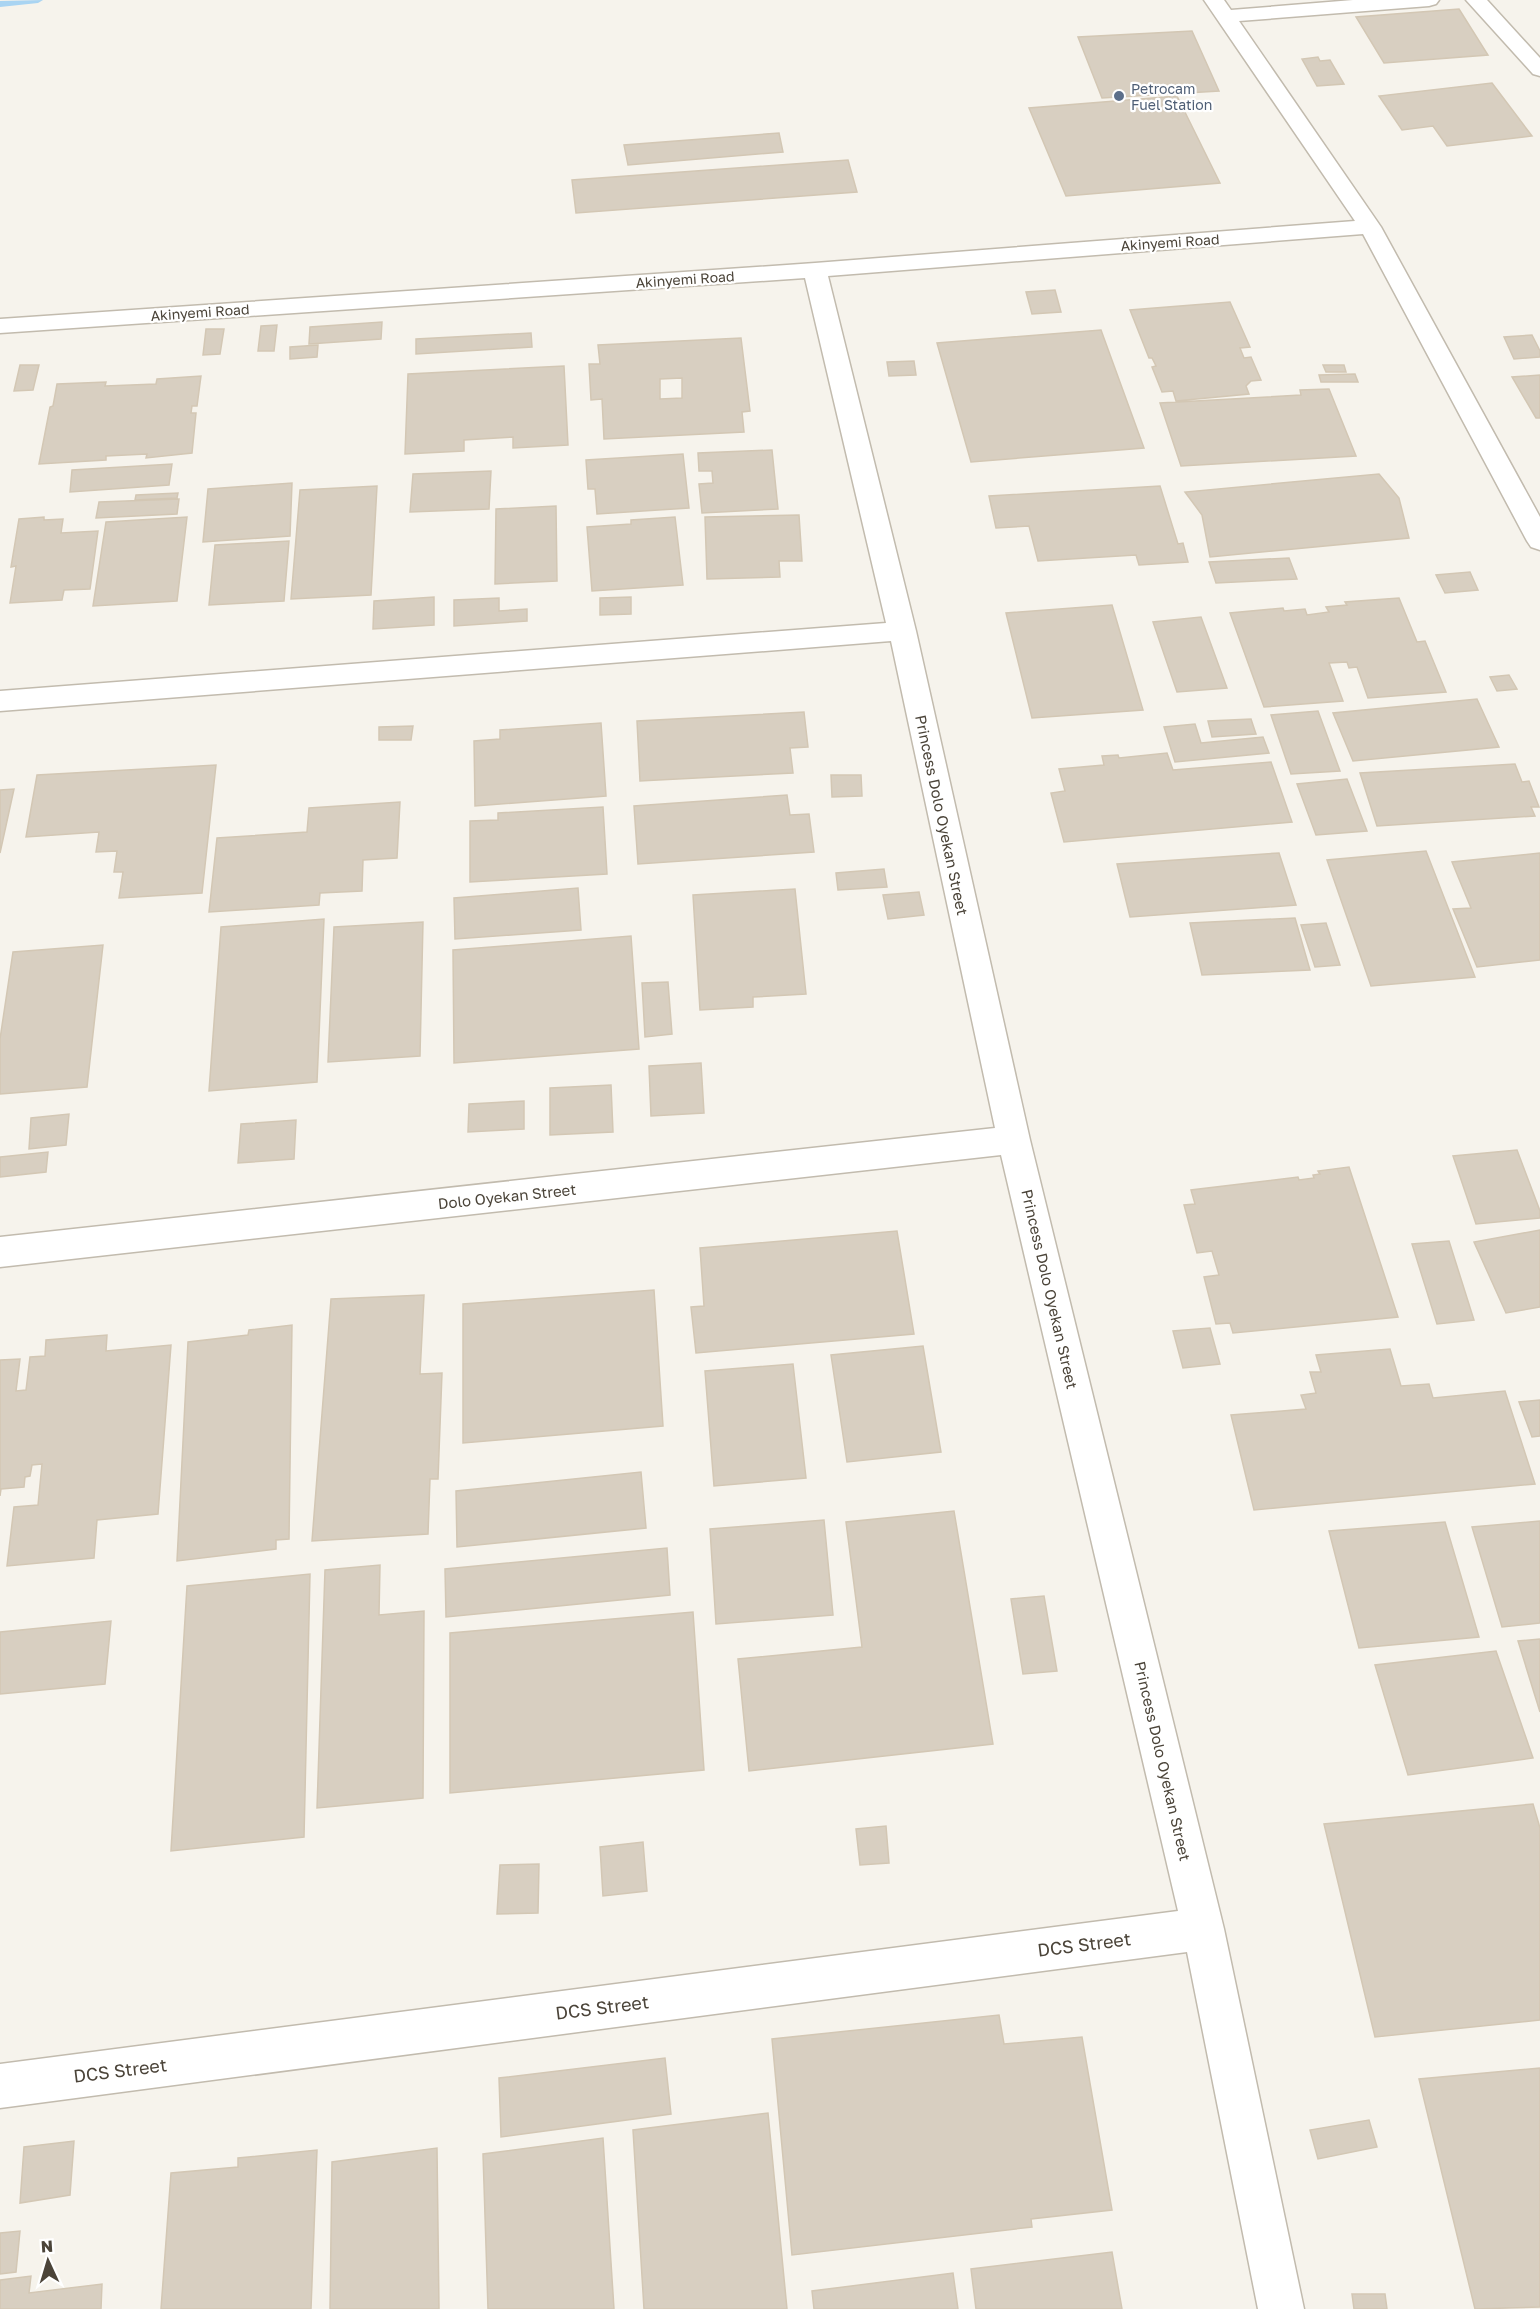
<svg xmlns="http://www.w3.org/2000/svg" width="1540" height="2309" viewBox="0 0 1540 2309" font-family="'Golos Text',sans-serif">
	<rect width="100%" height="100%" fill="#f6f3ec"/>
	<g fill="none" stroke-linecap="round" stroke-linejoin="round">
		<!-- stream -->
		<path fill="#a9d4f2" fill-rule="evenodd" d="M 43,0 L 38,3 L 0,7 L 0,1 Z"/>
	</g>
	<!-- building -->
	<path fill="#d8cfc1" stroke="#d3c7b4" stroke-width="1.5" fill-rule="evenodd" d="M 1459,9 L 1488,55 L 1384,63 L 1356,17 Z
		M 1192,31 L 1219,91 L 1102,98 L 1078,37 Z
		M 1318,57 L 1320,61 L 1330,60 L 1344,84 L 1317,86 L 1302,59 Z
		M 1492,83 L 1532,136 L 1447,146 L 1433,126 L 1402,130 L 1379,96 Z
		M 1177,96 L 1220,183 L 1066,196 L 1029,108 Z
		M 779,133 L 783,152 L 628,165 L 624,145 Z
		M 848,160 L 857,192 L 576,213 L 572,180 Z
		M 1055,290 L 1061,312 L 1032,314 L 1026,292 Z
		M 1230,302 L 1250,347 L 1240,348 L 1244,358 L 1251,357 L 1261,380 L 1251,381 L 1246,386 L 1249,394 L 1176,401 L 1173,391 L 1162,392 L 1152,367 L 1156,366 L 1152,358 L 1149,358 L 1130,310 Z
		M 382,322 L 381,339 L 309,344 L 310,327 Z
		M 277,325 L 274,351 L 258,351 L 261,326 Z
		M 206,329 L 224,329 L 220,354 L 203,355 Z
		M 1101,330 L 1144,448 L 971,462 L 937,343 Z
		M 531,333 L 532,347 L 416,354 L 416,339 Z
		M 1532,335 L 1540,351 L 1540,357 L 1514,359 L 1504,337 Z
		M 741,338 L 750,411 L 742,412 L 744,432 L 604,439 L 602,399 L 591,400 L 589,364 L 600,364 L 598,345 ZM 682,378 L 682,398 L 660,399 L 660,379 Z
		M 318,345 L 317,357 L 290,359 L 290,347 Z
		M 914,361 L 916,375 L 889,376 L 887,362 Z
		M 20,365 L 39,365 L 33,390 L 14,391 Z
		M 1323,365 L 1344,365 L 1346,372 L 1326,372 Z
		M 564,366 L 568,445 L 513,448 L 513,437 L 464,440 L 464,451 L 405,454 L 408,374 Z
		M 1355,374 L 1358,382 L 1321,382 L 1319,375 Z
		M 1540,375 L 1540,418 L 1536,418 L 1512,377 Z
		M 201,376 L 197,406 L 192,406 L 191,413 L 196,413 L 192,453 L 146,458 L 147,454 L 106,456 L 106,460 L 39,464 L 50,407 L 53,406 L 57,384 L 106,382 L 105,386 L 156,384 L 157,379 Z
		M 1329,389 L 1356,456 L 1181,466 L 1160,403 L 1301,395 L 1300,390 Z
		M 772,450 L 778,509 L 702,513 L 699,484 L 713,483 L 712,471 L 699,471 L 698,453 Z
		M 683,454 L 689,508 L 597,514 L 595,489 L 588,489 L 586,460 Z
		M 172,464 L 169,485 L 70,492 L 72,470 Z
		M 491,471 L 489,509 L 410,512 L 413,474 Z
		M 1379,474 L 1399,498 L 1409,538 L 1210,557 L 1202,515 L 1185,492 Z
		M 292,483 L 290,536 L 203,542 L 208,489 Z
		M 377,486 L 371,595 L 291,599 L 300,490 Z
		M 1160,486 L 1178,544 L 1183,543 L 1188,562 L 1139,565 L 1136,555 L 1038,561 L 1029,526 L 996,528 L 989,496 Z
		M 178,493 L 177,498 L 135,500 L 136,495 Z
		M 179,499 L 177,514 L 96,518 L 99,502 Z
		M 556,506 L 557,581 L 495,584 L 496,509 Z
		M 799,515 L 802,561 L 779,561 L 780,577 L 707,579 L 705,517 Z
		M 44,517 L 44,520 L 63,519 L 61,533 L 98,531 L 90,589 L 64,590 L 62,600 L 10,603 L 16,566 L 11,567 L 19,519 Z
		M 187,517 L 177,601 L 93,606 L 106,522 Z
		M 675,517 L 683,585 L 592,591 L 587,527 L 631,524 L 631,520 Z
		M 289,541 L 284,601 L 209,605 L 215,545 Z
		M 1289,558 L 1297,579 L 1216,583 L 1209,562 Z
		M 1470,572 L 1478,590 L 1445,593 L 1436,575 Z
		M 434,597 L 434,625 L 373,629 L 374,601 Z
		M 631,597 L 631,614 L 600,615 L 600,598 Z
		M 499,598 L 499,611 L 527,609 L 527,621 L 454,626 L 454,600 Z
		M 1399,598 L 1417,642 L 1425,641 L 1446,692 L 1368,698 L 1357,667 L 1349,668 L 1347,662 L 1329,663 L 1343,701 L 1264,707 L 1230,613 L 1283,608 L 1284,611 L 1305,609 L 1307,615 L 1329,612 L 1326,607 L 1347,605 L 1345,602 Z
		M 1112,605 L 1143,710 L 1032,718 L 1006,613 Z
		M 1201,617 L 1227,688 L 1177,692 L 1153,622 Z
		M 1509,675 L 1517,689 L 1497,691 L 1490,677 Z
		M 1477,699 L 1499,747 L 1353,761 L 1333,713 Z
		M 1318,711 L 1340,771 L 1291,774 L 1271,715 Z
		M 804,712 L 808,747 L 790,748 L 793,773 L 640,781 L 637,721 Z
		M 1251,719 L 1256,734 L 1212,737 L 1208,721 Z
		M 601,723 L 606,796 L 475,806 L 474,741 L 500,739 L 500,730 Z
		M 1195,724 L 1201,743 L 1263,737 L 1269,753 L 1175,762 L 1164,727 Z
		M 413,726 L 411,740 L 379,740 L 379,727 Z
		M 1167,753 L 1173,770 L 1271,762 L 1292,822 L 1064,842 L 1051,793 L 1065,791 L 1059,769 L 1104,765 L 1102,756 L 1118,755 L 1119,758 Z
		M 1515,764 L 1522,782 L 1529,781 L 1539,807 L 1531,807 L 1535,816 L 1377,826 L 1360,773 Z
		M 216,765 L 202,893 L 119,898 L 123,872 L 114,872 L 117,851 L 96,852 L 99,832 L 26,837 L 37,775 Z
		M 831,775 L 861,775 L 862,796 L 832,797 Z
		M 1347,779 L 1367,831 L 1316,835 L 1297,784 Z
		M 14,789 L 0,853 L 0,790 Z
		M 787,795 L 790,815 L 809,814 L 814,852 L 638,864 L 634,806 Z
		M 400,802 L 397,858 L 363,860 L 362,891 L 320,893 L 319,905 L 209,912 L 217,838 L 307,832 L 309,808 Z
		M 603,807 L 607,874 L 470,882 L 470,821 L 498,820 L 498,813 Z
		M 1426,851 L 1475,977 L 1371,986 L 1327,860 Z
		M 1279,853 L 1296,905 L 1130,917 L 1117,864 Z
		M 1540,853 L 1540,960 L 1477,967 L 1453,909 L 1471,908 L 1452,862 Z
		M 884,869 L 887,887 L 838,890 L 836,873 Z
		M 578,888 L 581,930 L 455,939 L 454,898 Z
		M 795,889 L 806,994 L 753,997 L 753,1007 L 700,1010 L 693,895 Z
		M 919,892 L 924,915 L 888,919 L 883,895 Z
		M 1295,918 L 1310,970 L 1202,975 L 1190,923 Z
		M 324,919 L 317,1082 L 209,1091 L 221,927 Z
		M 423,922 L 420,1056 L 328,1062 L 334,927 Z
		M 1326,923 L 1340,965 L 1315,967 L 1301,925 Z
		M 631,936 L 639,1049 L 454,1063 L 453,950 Z
		M 103,945 L 87,1087 L 0,1094 L 0,1039 L 13,952 Z
		M 668,982 L 672,1034 L 645,1037 L 642,983 Z
		M 701,1063 L 704,1113 L 651,1116 L 649,1066 Z
		M 611,1085 L 613,1132 L 550,1135 L 550,1088 Z
		M 524,1101 L 524,1129 L 468,1132 L 469,1104 Z
		M 69,1114 L 66,1145 L 29,1149 L 31,1118 Z
		M 296,1120 L 294,1159 L 238,1163 L 241,1124 Z
		M 1517,1150 L 1540,1211 L 1540,1218 L 1476,1224 L 1453,1156 Z
		M 48,1152 L 46,1172 L 0,1177 L 0,1157 Z
		M 1349,1167 L 1398,1317 L 1233,1333 L 1230,1323 L 1216,1324 L 1204,1277 L 1219,1275 L 1212,1251 L 1197,1253 L 1184,1205 L 1195,1204 L 1191,1190 L 1298,1177 L 1299,1180 L 1314,1178 L 1313,1175 L 1320,1174 L 1318,1171 Z
		M 1540,1230 L 1540,1307 L 1506,1313 L 1474,1242 Z
		M 897,1231 L 914,1334 L 696,1353 L 691,1307 L 704,1306 L 700,1248 Z
		M 1449,1241 L 1474,1320 L 1437,1324 L 1412,1244 Z
		M 654,1290 L 663,1426 L 463,1443 L 463,1304 Z
		M 424,1295 L 420,1374 L 442,1373 L 438,1479 L 430,1479 L 428,1534 L 312,1541 L 331,1299 Z
		M 292,1325 L 289,1539 L 276,1540 L 276,1549 L 177,1561 L 188,1342 L 248,1335 L 249,1330 Z
		M 1210,1328 L 1220,1364 L 1183,1368 L 1173,1331 Z
		M 107,1335 L 106,1351 L 171,1345 L 158,1514 L 97,1520 L 94,1558 L 7,1566 L 14,1507 L 38,1505 L 42,1464 L 32,1465 L 30,1476 L 25,1477 L 24,1487 L 1,1489 L 0,1496 L 0,1360 L 20,1359 L 16,1391 L 26,1390 L 30,1357 L 45,1356 L 46,1340 Z
		M 923,1346 L 941,1452 L 847,1462 L 831,1355 Z
		M 1390,1349 L 1401,1386 L 1429,1384 L 1433,1398 L 1505,1391 L 1535,1484 L 1254,1510 L 1231,1415 L 1306,1409 L 1301,1395 L 1316,1393 L 1310,1372 L 1321,1372 L 1316,1355 Z
		M 793,1364 L 806,1478 L 714,1486 L 705,1371 Z
		M 1540,1400 L 1540,1436 L 1532,1437 L 1519,1402 Z
		M 641,1472 L 646,1528 L 457,1547 L 456,1491 Z
		M 954,1511 L 993,1744 L 749,1771 L 738,1659 L 862,1647 L 846,1522 Z
		M 824,1520 L 833,1615 L 716,1624 L 710,1529 Z
		M 1540,1521 L 1540,1623 L 1502,1627 L 1472,1527 Z
		M 1445,1522 L 1479,1637 L 1359,1648 L 1329,1531 Z
		M 667,1548 L 670,1595 L 446,1617 L 445,1569 Z
		M 380,1565 L 379,1615 L 424,1611 L 423,1798 L 317,1808 L 325,1570 Z
		M 310,1574 L 304,1837 L 171,1851 L 187,1586 Z
		M 1044,1596 L 1057,1671 L 1023,1674 L 1011,1599 Z
		M 693,1612 L 704,1770 L 450,1793 L 450,1633 Z
		M 111,1621 L 105,1684 L 0,1694 L 0,1632 Z
		M 1540,1639 L 1540,1712 L 1518,1641 Z
		M 1496,1651 L 1533,1758 L 1408,1775 L 1375,1665 Z
		M 1533,1804 L 1540,1828 L 1540,2020 L 1375,2037 L 1324,1824 Z
		M 886,1826 L 889,1863 L 860,1865 L 856,1829 Z
		M 643,1842 L 647,1891 L 603,1896 L 600,1847 Z
		M 539,1864 L 538,1913 L 497,1914 L 500,1865 Z
		M 999,2015 L 1004,2044 L 1082,2037 L 1112,2210 L 1031,2219 L 1032,2227 L 792,2255 L 772,2039 Z
		M 665,2058 L 671,2114 L 501,2137 L 499,2078 Z
		M 1540,2068 L 1540,2307 L 1475,2309 L 1419,2079 Z
		M 768,2113 L 787,2309 L 644,2309 L 633,2130 Z
		M 1369,2120 L 1377,2147 L 1318,2159 L 1310,2130 Z
		M 603,2138 L 614,2309 L 488,2309 L 483,2154 Z
		M 74,2141 L 70,2195 L 20,2203 L 24,2147 Z
		M 437,2148 L 439,2309 L 330,2309 L 332,2162 Z
		M 317,2150 L 311,2309 L 161,2309 L 171,2173 L 238,2167 L 238,2158 Z
		M 20,2231 L 16,2272 L 0,2274 L 0,2233 Z
		M 1112,2252 L 1122,2309 L 976,2309 L 971,2269 Z
		M 953,2273 L 958,2309 L 814,2309 L 812,2291 Z
		M 31,2276 L 29,2293 L 102,2284 L 101,2309 L 0,2309 L 0,2280 Z
		M 1352,2294 L 1385,2294 L 1387,2309 L 1354,2309 Z"/>
	<g fill="none" stroke-linecap="round" stroke-linejoin="round">
		<defs>
			<path id="minor" d="M 1204,0 L 1224,0 L 1231,10 L 1353,0 L 1439,0 L 1436,4 L 1429,6 L 1239,21 L 1381,227 L 1540,517 L 1540,550 L 1531,547 L 1527,541 L 1363,234 L 828,276 L 916,631 L 1030,1140 L 1224,1929 L 1304,2309 L 1258,2309 L 1187,1952 L 0,2108 L 0,2064 L 1178,1911 L 1001,1155 L 0,1267 L 0,1237 L 995,1128 L 891,641 L 0,711 L 0,691 L 886,623 L 805,278 L 0,333 L 0,319 L 815,263 L 1355,221 Z
				M 1466,0 L 1487,0 L 1540,58 L 1540,76 L 1533,74 Z"/>
		</defs>
		<!-- minor casing -->
		<use href="#minor" stroke="#c2bbae" stroke-width="3"/>
		<!-- minor -->
		<use href="#minor" fill="#fff" fill-rule="evenodd"/>
	</g>
	<!-- markers -->
	<circle fill="#5c6f8a" stroke="#fff" stroke-width="2" cx="1119" cy="96" r="6"/>
	<g text-anchor="middle" dominant-baseline="central" stroke-width="4.5" stroke-linejoin="round" paint-order="stroke">
		<!-- far-service labels -->
		<g font-size="14" fill="#4e5e75" stroke="#fff" text-anchor="start">
			<text x="1131" y="88">Petrocam<tspan x="1131" dy="16">Fuel Station</tspan></text>
		</g>
		<!-- far-street labels -->
		<g font-size="14" fill="#4b4439" stroke="#fff">
			<text transform="translate(1170 242) rotate(-4)">Akinyemi Road</text>
			<text transform="translate(685 279) rotate(-4)">Akinyemi Road</text>
			<text transform="translate(200 312) rotate(-4)">Akinyemi Road</text>
		</g>
		<!-- street labels -->
		<g font-size="15" fill="#4b4439" stroke="#fff">
			<text transform="translate(942 815) rotate(78)">Princess Dolo Oyekan Street</text>
			<text transform="translate(507 1196) rotate(-6)">Dolo Oyekan Street</text>
			<text transform="translate(1050 1289) rotate(77)">Princess Dolo Oyekan Street</text>
			<text transform="translate(1163 1761) rotate(77)">Princess Dolo Oyekan Street</text>
		</g>
		<!-- near-street labels -->
		<g font-size="18" fill="#4b4439" stroke="#fff">
			<text transform="translate(1084 1944) rotate(-7)">DCS Street</text>
			<text transform="translate(602 2007) rotate(-7)">DCS Street</text>
			<text transform="translate(120 2070) rotate(-7)">DCS Street</text>
		</g>
	</g>
	<!-- north arrow -->
	<g transform="translate(48 2261) rotate(356)" stroke="#ffffff" stroke-width="4.5" paint-order="stroke">
	<path d="M0-4.5L10 22L0 15L-10 22Z" fill="#4b4439"/>
	<text y="-9" font-size="16" font-weight="bold" text-anchor="middle" fill="#4b4439">N</text>
	</g>
</svg>
